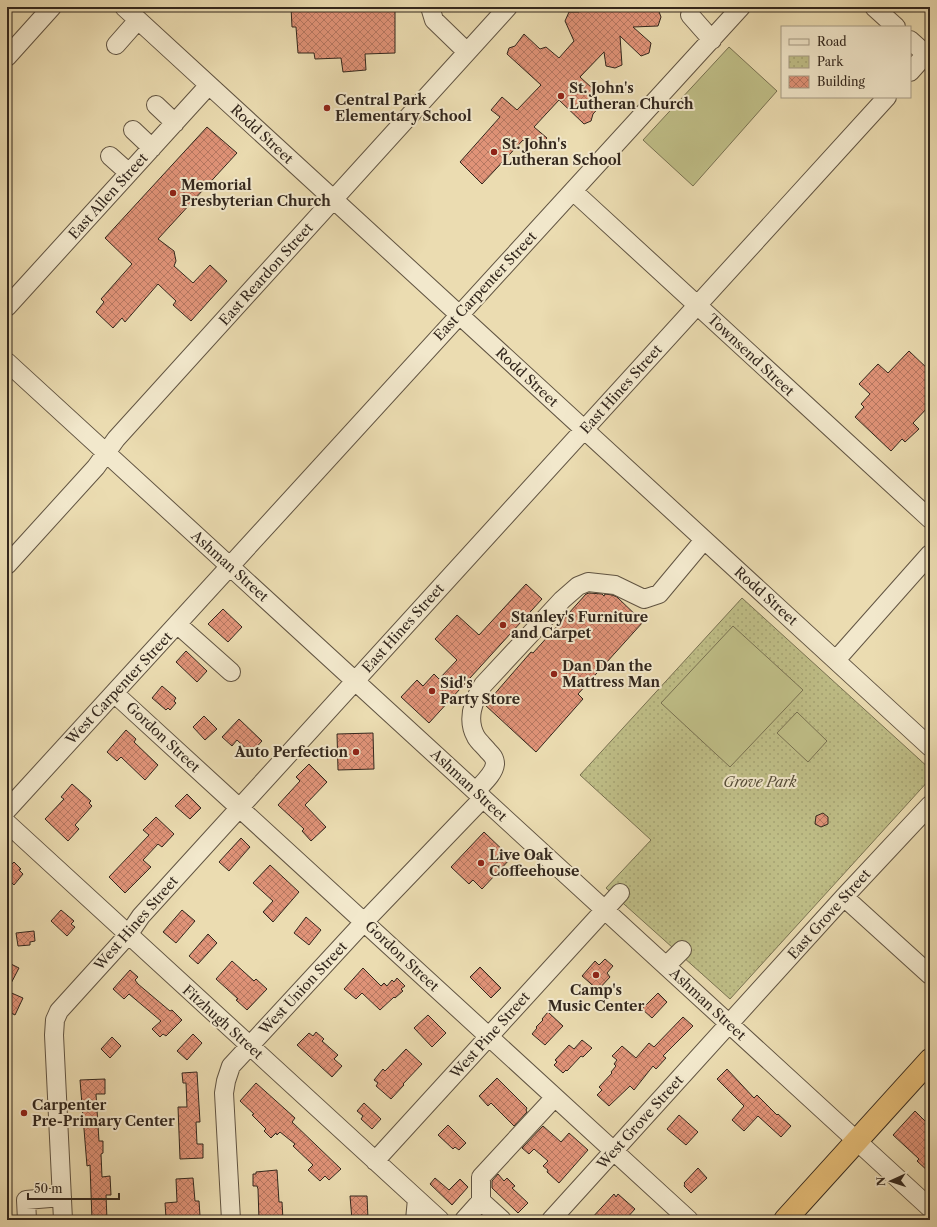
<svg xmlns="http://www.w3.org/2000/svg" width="937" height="1227" viewBox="0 0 937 1227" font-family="'Libre Caslon Text',serif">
	<defs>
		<pattern id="park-dots" width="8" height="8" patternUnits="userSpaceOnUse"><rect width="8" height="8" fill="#bfbe87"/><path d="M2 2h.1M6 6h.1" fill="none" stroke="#a5a374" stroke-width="1.8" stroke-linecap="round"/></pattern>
		<pattern id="building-cross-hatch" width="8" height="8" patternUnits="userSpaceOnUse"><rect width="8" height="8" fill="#e09378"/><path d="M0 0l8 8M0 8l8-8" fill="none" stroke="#b67862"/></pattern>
	</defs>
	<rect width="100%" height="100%" fill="#ebdcb1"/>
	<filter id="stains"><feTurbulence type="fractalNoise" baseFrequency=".005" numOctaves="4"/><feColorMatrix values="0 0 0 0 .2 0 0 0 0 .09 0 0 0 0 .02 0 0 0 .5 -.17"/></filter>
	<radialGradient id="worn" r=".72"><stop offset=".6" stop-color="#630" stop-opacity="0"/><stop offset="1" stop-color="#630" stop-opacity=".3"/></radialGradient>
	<!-- park -->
	<path fill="url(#park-dots)" stroke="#797252" d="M 742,598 L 930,769 L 930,779 L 730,999 L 606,888 L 651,840 L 580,775 Z"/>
	<!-- pitch -->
	<path fill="#bfbe87" stroke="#797252" d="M 729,47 L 777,91 L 693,186 L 643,140 Z
		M 733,626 L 803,690 L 730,767 L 661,703 Z
		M 797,712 L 827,741 L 808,762 L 777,733 Z"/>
	<!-- building -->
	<path fill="url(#building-cross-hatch)" stroke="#33271d" d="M 291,7 L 395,7 L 395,53 L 365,54 L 366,70 L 343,72 L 341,58 L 315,59 L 314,53 L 298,53 L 296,27 L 292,27 Z
		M 581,7 L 647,7 L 647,10 L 658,9 L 661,17 L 658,26 L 633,27 L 651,43 L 649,53 L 641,56 L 620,36 L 622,65 L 615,68 L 606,66 L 604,52 L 580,77 L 592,88 L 591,95 L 602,104 L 593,114 L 591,121 L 584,124 L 559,100 L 534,127 L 547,138 L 535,151 L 523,140 L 482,184 L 460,162 L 500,117 L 491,110 L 502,97 L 517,110 L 541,85 L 507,54 L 509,48 L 515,46 L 524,34 L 540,49 L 546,47 L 559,58 L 574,41 L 565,21 L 569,12 L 579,12 Z
		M 207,127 L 237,153 L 158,239 L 174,251 L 176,261 L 174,266 L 193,283 L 210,265 L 227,281 L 191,321 L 173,305 L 176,301 L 158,284 L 125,322 L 122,318 L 113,328 L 96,312 L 104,302 L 101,299 L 132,264 L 105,238 Z
		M 909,351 L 930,371 L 930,405 L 913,423 L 919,429 L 905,442 L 902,439 L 891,451 L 855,417 L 864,407 L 861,404 L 870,394 L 859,384 L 878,364 L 888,373 Z
		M 526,584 L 542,599 L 429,723 L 401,697 L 417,680 L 423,686 L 434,674 L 439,679 L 457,660 L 435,639 L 457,615 L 479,635 Z
		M 589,593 L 602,594 L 604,596 L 605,594 L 612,595 L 617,597 L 643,622 L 578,694 L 583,699 L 536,752 L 485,705 L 531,652 L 533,653 L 586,594 Z
		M 223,609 L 242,627 L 228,642 L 208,624 Z
		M 186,651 L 207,671 L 197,682 L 176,662 Z
		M 162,686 L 176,698 L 174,701 L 176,703 L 170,710 L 168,708 L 166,710 L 152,698 Z
		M 204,716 L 217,729 L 205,740 L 193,727 Z
		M 239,719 L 262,741 L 251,753 L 237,740 L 232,746 L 222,737 Z
		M 126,730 L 136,739 L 134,742 L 158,765 L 145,780 L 121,757 L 117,761 L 107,752 Z
		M 373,733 L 374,769 L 338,770 L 337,734 Z
		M 309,764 L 327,782 L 305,805 L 326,827 L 311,841 L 302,831 L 304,829 L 278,805 L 300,781 L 296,777 Z
		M 72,784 L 91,801 L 89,803 L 92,806 L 75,825 L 79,829 L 68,841 L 45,819 L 64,799 L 61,797 Z
		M 187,794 L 201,808 L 190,819 L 175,806 Z
		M 823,813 L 828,817 L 828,824 L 821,827 L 815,824 L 816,816 Z
		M 156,817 L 174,834 L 162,847 L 158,844 L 143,860 L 151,867 L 125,893 L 109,877 L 149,835 L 143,830 Z
		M 484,832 L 511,858 L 482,889 L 473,880 L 469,884 L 451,867 Z
		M 241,838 L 250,847 L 229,871 L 219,862 Z
		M 7,859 L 12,864 L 14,862 L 21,869 L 19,870 L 23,874 L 14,885 L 7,878 Z
		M 270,865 L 299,892 L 273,922 L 263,912 L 273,901 L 253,883 Z
		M 61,910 L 74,921 L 71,924 L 75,927 L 67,936 L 51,921 Z
		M 182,910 L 195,921 L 176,943 L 163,932 Z
		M 306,917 L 321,930 L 309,945 L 294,933 Z
		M 34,931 L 35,941 L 30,942 L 30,945 L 18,946 L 16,933 Z
		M 208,934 L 217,943 L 198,964 L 189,956 Z
		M 605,959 L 613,966 L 607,973 L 610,977 L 598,990 L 582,976 L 595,961 L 599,965 Z
		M 232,961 L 254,981 L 256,979 L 267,989 L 247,1010 L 236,1000 L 238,999 L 216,979 Z
		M 7,962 L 19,968 L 7,991 Z
		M 480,967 L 501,988 L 491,998 L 470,977 Z
		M 363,968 L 381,986 L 384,983 L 387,986 L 392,980 L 394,982 L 397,978 L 405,986 L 401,989 L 403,991 L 395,998 L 394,997 L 380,1010 L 362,993 L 356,999 L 344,989 Z
		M 130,970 L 138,977 L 135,980 L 138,984 L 170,1011 L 172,1010 L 182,1020 L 166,1036 L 163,1034 L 160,1037 L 152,1029 L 161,1021 L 129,994 L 124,999 L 113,989 Z
		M 7,991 L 23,998 L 15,1015 L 7,1011 Z
		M 658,993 L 667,1002 L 652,1018 L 642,1009 Z
		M 548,1012 L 563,1026 L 545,1045 L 532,1034 L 537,1028 L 536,1027 L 543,1020 L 542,1019 Z
		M 428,1015 L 446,1033 L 432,1047 L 414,1028 Z
		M 683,1017 L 693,1026 L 663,1056 L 666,1058 L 656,1069 L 653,1066 L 634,1090 L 630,1086 L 609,1106 L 597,1095 L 602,1090 L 599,1087 L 612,1073 L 611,1072 L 616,1066 L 614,1064 L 617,1060 L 612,1056 L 622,1046 L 636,1058 L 649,1043 L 654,1047 Z
		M 316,1032 L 324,1039 L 322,1041 L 338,1055 L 334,1059 L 342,1066 L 332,1077 L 297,1045 L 309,1033 L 313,1036 Z
		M 193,1034 L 202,1043 L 187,1060 L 177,1051 Z
		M 112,1037 L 121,1046 L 110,1058 L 101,1049 Z
		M 582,1040 L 592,1048 L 583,1057 L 581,1056 L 567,1071 L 566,1070 L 563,1073 L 554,1065 L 557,1062 L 555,1060 L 569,1045 L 574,1049 Z
		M 406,1049 L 422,1064 L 403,1084 L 404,1085 L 391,1099 L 376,1086 L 378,1083 L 374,1080 L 383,1069 L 385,1071 Z
		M 727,1069 L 754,1098 L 757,1095 L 777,1115 L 778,1114 L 791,1126 L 781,1137 L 758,1116 L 744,1131 L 732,1120 L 744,1106 L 717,1079 Z
		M 197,1072 L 200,1122 L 196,1122 L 197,1144 L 203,1144 L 203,1158 L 180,1159 L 178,1107 L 187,1107 L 186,1083 L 183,1083 L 182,1073 Z
		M 497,1078 L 527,1108 L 526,1110 L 527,1112 L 514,1126 L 491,1103 L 488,1106 L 479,1096 Z
		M 105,1079 L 105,1094 L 96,1094 L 99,1141 L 103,1141 L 103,1153 L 101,1154 L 102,1177 L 110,1176 L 111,1195 L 106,1195 L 107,1220 L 92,1220 L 90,1165 L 87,1166 L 80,1080 Z
		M 256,1083 L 295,1118 L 292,1122 L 341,1169 L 329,1180 L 325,1176 L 320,1181 L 308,1170 L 313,1165 L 293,1146 L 295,1144 L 280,1132 L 277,1135 L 276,1133 L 271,1138 L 264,1131 L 266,1129 L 252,1115 L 254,1114 L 240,1101 Z
		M 364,1103 L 381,1119 L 372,1129 L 361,1119 L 363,1116 L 357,1111 Z
		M 915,1111 L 930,1126 L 930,1173 L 917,1161 L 919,1159 L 893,1135 Z
		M 679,1115 L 698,1132 L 686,1145 L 667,1129 Z
		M 448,1125 L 466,1143 L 459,1150 L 455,1147 L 453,1149 L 438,1135 Z
		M 543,1126 L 561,1142 L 569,1133 L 588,1150 L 559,1183 L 547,1172 L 548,1170 L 543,1166 L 548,1161 L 534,1149 L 529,1154 L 522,1148 Z
		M 698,1168 L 707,1178 L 691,1193 L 684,1186 L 685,1184 L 684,1183 Z
		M 277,1170 L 279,1202 L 282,1202 L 283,1220 L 259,1220 L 258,1189 L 257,1186 L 253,1186 L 253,1174 L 256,1174 L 256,1172 Z
		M 498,1174 L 504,1181 L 507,1178 L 515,1186 L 512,1188 L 528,1203 L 518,1213 L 492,1188 L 492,1181 Z
		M 193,1178 L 195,1201 L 199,1201 L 200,1216 L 166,1218 L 165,1203 L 177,1202 L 176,1179 Z
		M 435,1178 L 449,1190 L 460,1179 L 468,1187 L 452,1205 L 430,1184 Z
		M 614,1194 L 616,1197 L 618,1194 L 635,1209 L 625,1220 L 590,1220 Z
		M 350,1196 L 367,1196 L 368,1219 L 352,1220 Z"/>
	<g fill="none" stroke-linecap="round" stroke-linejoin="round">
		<defs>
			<path id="minor" d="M 124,7 L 930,747
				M 430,7 L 434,20 L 467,52
				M 874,7 L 896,27
				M 690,15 L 712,40
				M 910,40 L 930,58
				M 116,45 L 138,20
				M 7,57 L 52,7
				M 910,72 L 926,54
				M 156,105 L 175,123
				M 133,130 L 152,148
				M 110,156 L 129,173
				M 573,191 L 930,519
				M 7,307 L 209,85
				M 7,362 L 930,1208
				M 7,565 L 96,467 L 116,439 L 508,7
				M 177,624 L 231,672
				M 836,660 L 930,554
				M 114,693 L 689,1220
				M 476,791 C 482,784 494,774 495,764 C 495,758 492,755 488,751 C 484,746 479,742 476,737 C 466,719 473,701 483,685 L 562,600 L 578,586 L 588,582 L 615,585 L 644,599 L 659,594 L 704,540
				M 7,810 L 741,7
				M 7,823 L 440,1220
				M 844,897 L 930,975
				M 666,966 L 682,950
				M 375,1161 L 620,893
				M 481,1201 L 502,1220
				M 27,1220 L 26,1200 L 62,1197
				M 63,1220 L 54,1035 L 55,1020 L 59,1011 L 128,935 L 141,916 L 887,97
				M 231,1220 L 224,1093 L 226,1081 L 231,1066 L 364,922 L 483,798
				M 415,1220 L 417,1199
				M 464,1220 L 481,1201 L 481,1177 L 555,1097
				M 551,1220 L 844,897 L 930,805"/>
			<path id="highway" d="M 785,1220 L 930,1060"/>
		</defs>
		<!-- minor casing -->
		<use href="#minor" stroke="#615442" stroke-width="20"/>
		<!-- highway casing -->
		<use href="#highway" stroke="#33271d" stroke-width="24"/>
		<!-- minor -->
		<use href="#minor" stroke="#f2e8cc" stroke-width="18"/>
		<!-- highway -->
		<use href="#highway" stroke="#e6be78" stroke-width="22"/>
	</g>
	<!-- markers -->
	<g fill="#8f2418" stroke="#f2e8cc" stroke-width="1.5">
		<circle cx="561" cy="96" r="4"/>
		<circle cx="327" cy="108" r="4"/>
		<circle cx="494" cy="152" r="4"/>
		<circle cx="173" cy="193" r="4"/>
		<circle cx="503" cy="625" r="4"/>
		<circle cx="554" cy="674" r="4"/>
		<circle cx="432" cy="691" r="4"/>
		<circle cx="356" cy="752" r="4"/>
		<circle cx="481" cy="863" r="4"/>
		<circle cx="596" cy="975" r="4"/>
		<circle cx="24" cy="1113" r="4"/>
	</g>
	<g text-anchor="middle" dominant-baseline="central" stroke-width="4" stroke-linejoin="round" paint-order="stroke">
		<!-- poi labels -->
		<g font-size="14" font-weight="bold" fill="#33271d" stroke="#f2e8cc" text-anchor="start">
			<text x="569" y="88">St. John's<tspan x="569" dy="16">Lutheran Church</tspan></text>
			<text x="335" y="100">Central Park<tspan x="335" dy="16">Elementary School</tspan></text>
			<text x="502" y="144">St. John's<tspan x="502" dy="16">Lutheran School</tspan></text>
			<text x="181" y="185">Memorial<tspan x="181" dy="16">Presbyterian Church</tspan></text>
			<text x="511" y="617">Stanley's Furniture<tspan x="511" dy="16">and Carpet</tspan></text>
			<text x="562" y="666">Dan Dan the<tspan x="562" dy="16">Mattress Man</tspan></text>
			<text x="440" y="683">Sid's<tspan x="440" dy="16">Party Store</tspan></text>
			<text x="348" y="752" text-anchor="end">Auto Perfection</text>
			<text x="489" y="855">Live Oak<tspan x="489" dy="16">Coffeehouse</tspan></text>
			<text x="596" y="990" text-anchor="middle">Camp's<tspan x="596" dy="16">Music Center</tspan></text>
			<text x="32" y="1105">Carpenter<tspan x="32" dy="16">Pre-Primary Center</tspan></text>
		</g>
		<!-- street labels -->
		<g font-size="14" fill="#33271d" stroke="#f2e8cc">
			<text transform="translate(262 134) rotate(43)">Rodd Street</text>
			<text transform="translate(108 196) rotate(-48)">East Allen Street</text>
			<text transform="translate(266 274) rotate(-48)">East Reardon Street</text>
			<text transform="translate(485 286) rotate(-47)">East Carpenter Street</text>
			<text transform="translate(751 355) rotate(43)">Townsend Street</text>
			<text transform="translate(527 377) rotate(43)">Rodd Street</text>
			<text transform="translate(621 389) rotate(-48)">East Hines Street</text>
			<text transform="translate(230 566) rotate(42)">Ashman Street</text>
			<text transform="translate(766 596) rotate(42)">Rodd Street</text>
			<text transform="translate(403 628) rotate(-48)">East Hines Street</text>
			<text transform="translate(119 688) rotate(-47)">West Carpenter Street</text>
			<text transform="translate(163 737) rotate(43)">Gordon Street</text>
			<text transform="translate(469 785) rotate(43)">Ashman Street</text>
			<text transform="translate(829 914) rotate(-48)">East Grove Street</text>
			<text transform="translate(136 923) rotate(-49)">West Hines Street</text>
			<text transform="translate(402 956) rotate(43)">Gordon Street</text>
			<text transform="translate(303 988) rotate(-47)">West Union Street</text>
			<text transform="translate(708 1004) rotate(43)">Ashman Street</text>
			<text transform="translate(223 1022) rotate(42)">Fitzhugh Street</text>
			<text transform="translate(490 1035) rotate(-48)">West Pine Street</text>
			<text transform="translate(640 1122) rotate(-48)">West Grove Street</text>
		</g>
		<!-- park labels -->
		<g font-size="14" font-style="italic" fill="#564d38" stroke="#f2e8cc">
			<text x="760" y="782">Grove Park</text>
		</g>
	</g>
	<!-- margin -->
	<rect width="937" height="1227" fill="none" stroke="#ebdcb1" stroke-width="24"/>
	<rect x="8" y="8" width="921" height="1211" fill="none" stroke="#33271d" stroke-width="2"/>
	<rect x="12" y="12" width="913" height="1203" fill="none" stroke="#33271d"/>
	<!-- legend -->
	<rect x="781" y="26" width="130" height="72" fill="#f2e8cc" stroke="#a69b86"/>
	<rect x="789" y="39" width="20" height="6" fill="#f2e8cc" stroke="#a69b86"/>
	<text x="817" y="46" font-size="12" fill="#33271d">Road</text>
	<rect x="789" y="56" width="20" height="12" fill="url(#park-dots)" stroke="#a69b86"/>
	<text x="817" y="66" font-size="12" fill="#33271d">Park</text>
	<rect x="789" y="76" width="20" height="12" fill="url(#building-cross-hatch)" stroke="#a69b86"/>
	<text x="817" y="86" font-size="12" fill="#33271d">Building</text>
	<!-- north arrow -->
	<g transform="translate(891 1181) rotate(267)" stroke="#f2e8cc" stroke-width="3" paint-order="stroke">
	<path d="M0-3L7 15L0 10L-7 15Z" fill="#33271d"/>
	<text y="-6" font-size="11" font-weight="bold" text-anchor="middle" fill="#33271d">N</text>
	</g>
	<!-- scale -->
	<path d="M28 1193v6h91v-6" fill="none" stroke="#33271d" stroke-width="2"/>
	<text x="34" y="1193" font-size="12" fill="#33271d" stroke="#f2e8cc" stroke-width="3" paint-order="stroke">50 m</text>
	<rect width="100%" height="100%" filter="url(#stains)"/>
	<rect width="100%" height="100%" fill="url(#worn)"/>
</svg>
